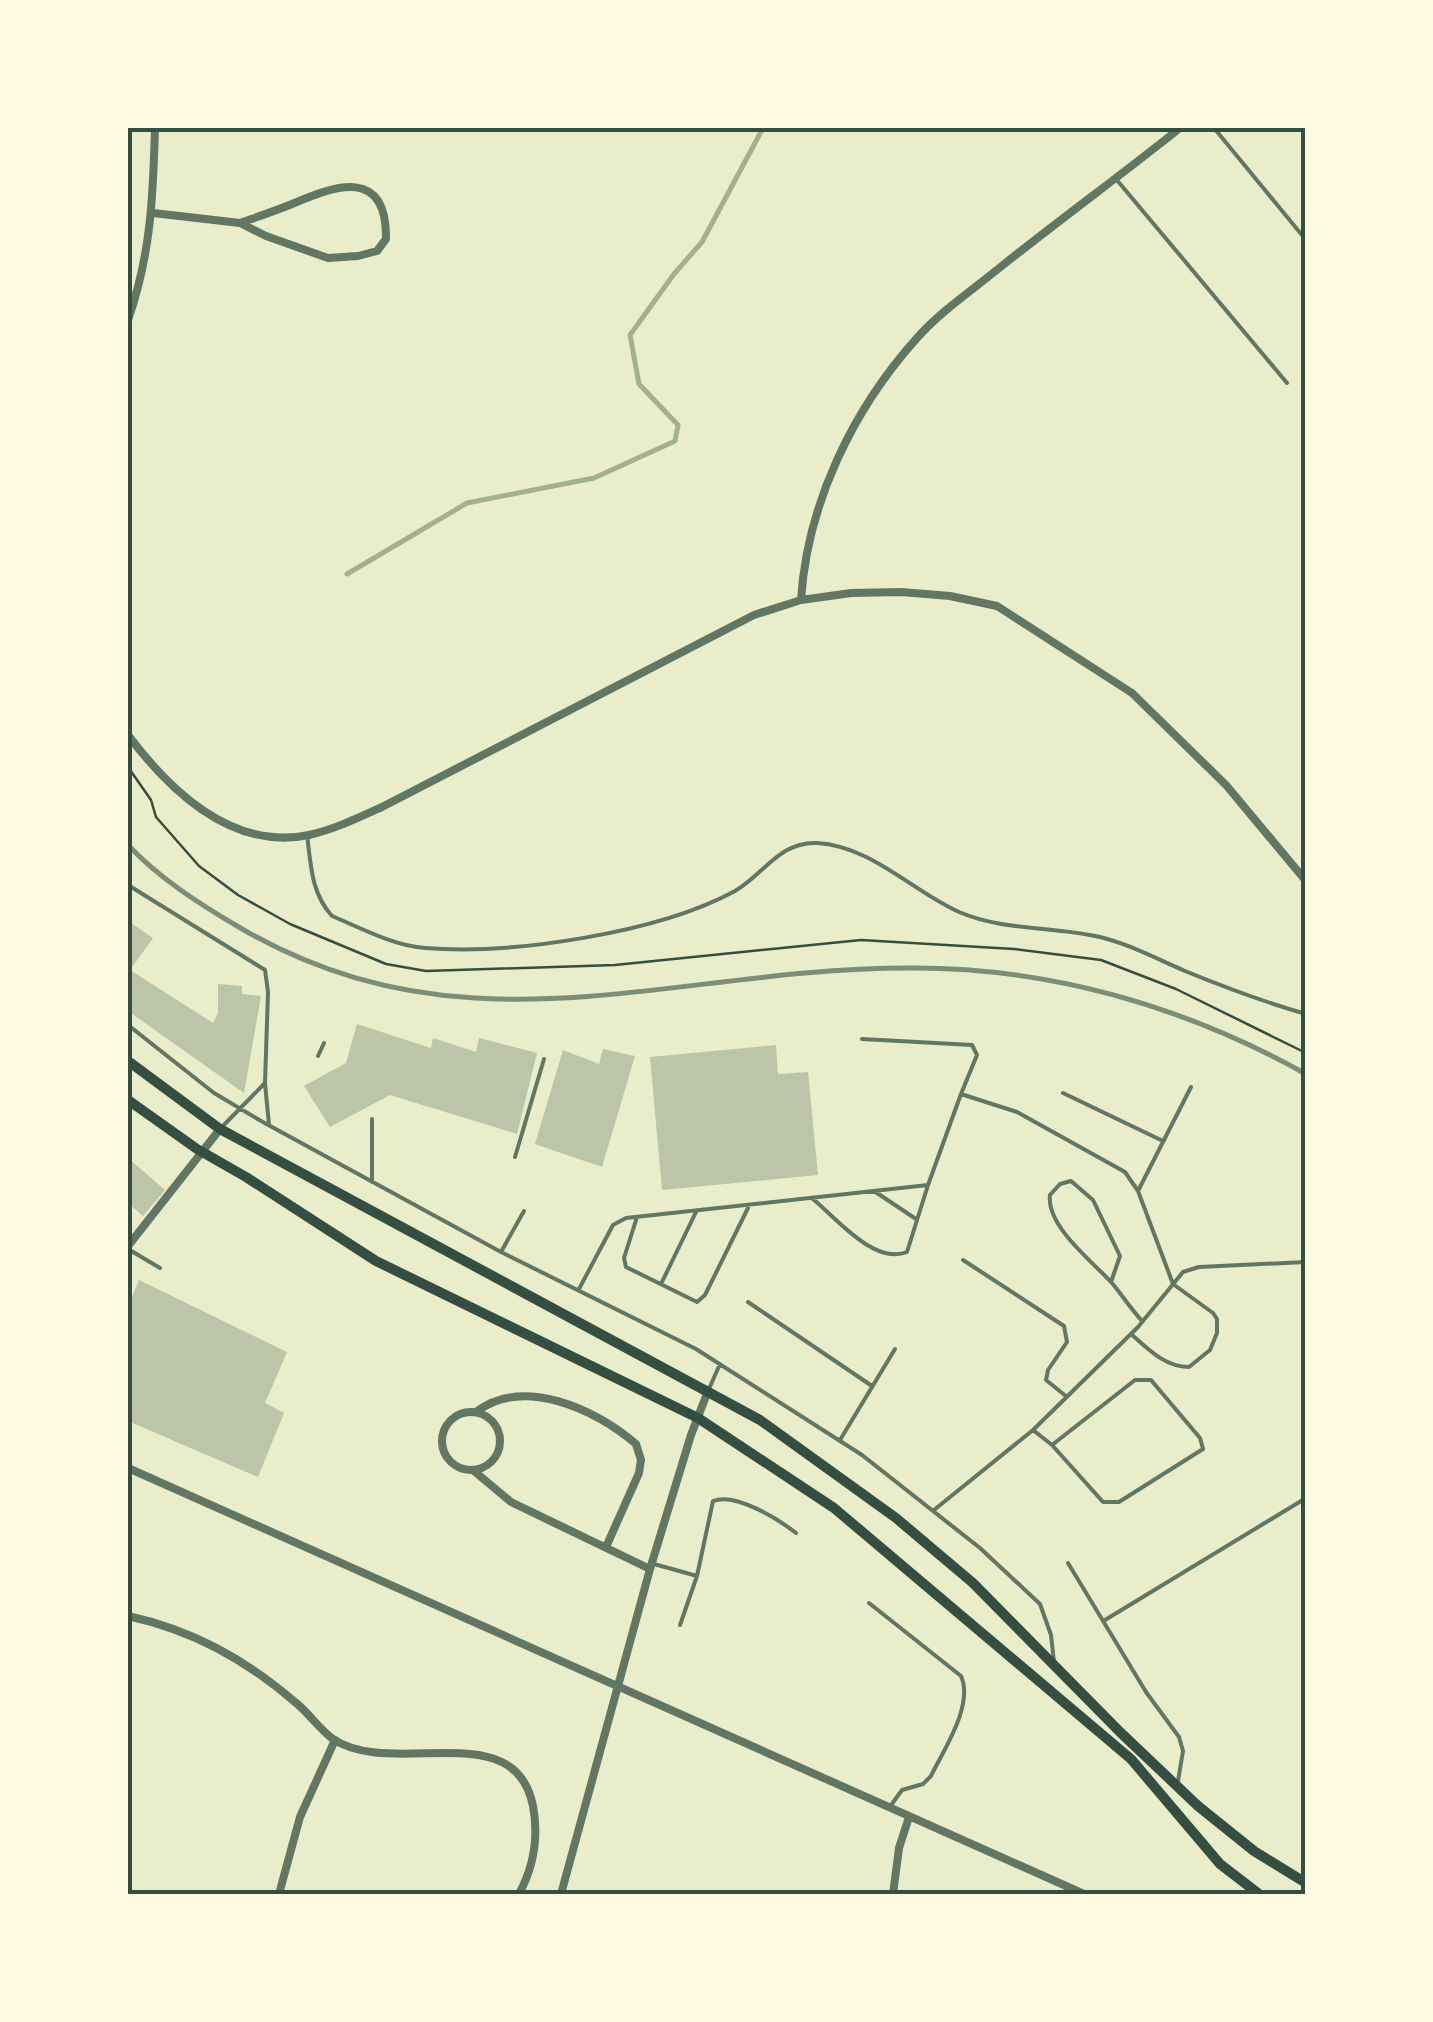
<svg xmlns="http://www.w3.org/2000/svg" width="1433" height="2022" viewBox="0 0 1433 2022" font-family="'Work Sans',sans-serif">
	<rect width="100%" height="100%" fill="#e9edc9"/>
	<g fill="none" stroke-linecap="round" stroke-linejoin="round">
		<!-- stream -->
		<path stroke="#a3b18a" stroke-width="5" d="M 347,574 L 467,503 L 594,478 L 675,441 L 678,425 L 639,384 L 630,335 L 674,274 L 702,242 L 763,128"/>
	</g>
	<!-- building -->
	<path fill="#bcc5a7" d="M 128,921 L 153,938 L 130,970 L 213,1023 L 218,1013 L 218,984 L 242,986 L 242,994 L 261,996 L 244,1093 L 128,1011 Z
		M 357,1024 L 431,1048 L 433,1038 L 476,1052 L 479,1038 L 537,1053 L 517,1134 L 390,1095 L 330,1127 L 304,1086 L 346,1063 Z
		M 776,1045 L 778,1074 L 808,1072 L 818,1175 L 662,1190 L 650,1057 Z
		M 603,1049 L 635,1056 L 602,1167 L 535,1144 L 563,1050 L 599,1064 Z
		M 128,1158 L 165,1190 L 143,1216 L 128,1203 Z
		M 139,1280 L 287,1352 L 265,1403 L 284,1413 L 258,1477 L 128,1421 L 128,1307 Z"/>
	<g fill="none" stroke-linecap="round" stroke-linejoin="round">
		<!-- path -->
		<path stroke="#344e41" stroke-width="2.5" d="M 128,767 L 151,800 L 156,817 L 199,866 L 238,895 L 290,924 L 386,964 L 426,971 L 615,965 L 861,940 L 1014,949 L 1101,960 L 1176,989 L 1306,1053"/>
		<!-- service -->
		<path stroke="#617663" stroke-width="4" d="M 1214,128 L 1306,240
			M 1116,179 L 1287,383
			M 307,835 C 311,865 311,893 332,916 C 361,928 394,946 425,948 C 512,955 658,933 735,891 C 763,875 780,841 817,843 C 871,846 912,891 959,912 C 1003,931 1054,926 1100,937 C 1129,944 1157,959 1185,971 C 1224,987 1264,1002 1306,1014
			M 128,885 L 265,970 L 268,992 L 265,1083 L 269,1125
			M 128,1025 L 214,1093 L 261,1121 L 501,1252 L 696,1349 L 862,1455 L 980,1548 L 1040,1604 L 1051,1635 L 1054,1662
			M 862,1039 L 972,1045 L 977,1055 L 961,1094
			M 318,1056 L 324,1043
			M 1063,1093 L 1163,1141
			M 372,1119 L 372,1182
			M 220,1129 L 265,1083
			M 515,1157 L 544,1059
			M 874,1191 L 916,1219
			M 1138,1191 L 1191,1087
			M 813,1199 C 836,1218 874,1265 907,1252 L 928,1185
			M 637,1217 L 624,1258 L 626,1267 L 697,1302 L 705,1295 L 748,1208
			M 128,1249 L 160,1268
			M 501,1252 L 524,1211
			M 963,1260 L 1064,1326 L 1067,1342 L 1048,1370 L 1046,1380 L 1067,1397
			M 1111,1282 L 1120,1256 L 1093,1200 L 1071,1181 L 1060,1184 L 1050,1195 C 1046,1226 1093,1262 1112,1283 C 1122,1295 1131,1309 1142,1321
			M 661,1284 L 696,1212
			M 579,1289 L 613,1225 L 626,1218 L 928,1185 L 961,1094 L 1017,1112 L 1125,1172 L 1138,1191 L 1173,1284 L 1213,1313 L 1217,1319 L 1217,1333 L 1210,1350 L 1189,1367 C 1165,1367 1148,1349 1131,1334
			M 748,1302 L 872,1386
			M 708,1391 L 720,1364
			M 1033,1430 L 1052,1445 L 1103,1502 L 1119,1502 L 1203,1449 L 1200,1438 L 1151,1380 L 1135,1380 L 1052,1445
			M 840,1440 L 895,1349
			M 934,1510 L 1033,1430 L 1138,1327 L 1183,1272 L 1199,1267 L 1306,1262
			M 1068,1563 L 1146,1692 L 1179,1737 L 1183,1751 L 1178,1781
			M 654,1564 L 697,1576
			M 869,1603 L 961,1676 C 974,1705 944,1749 931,1776 L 923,1784 L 902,1790 L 889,1808
			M 1105,1620 L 1306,1498
			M 680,1625 L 697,1576 L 713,1501 C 735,1492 778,1519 796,1533"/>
		<!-- minor -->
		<path stroke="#617663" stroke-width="8" d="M 153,213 L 240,223 L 266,236 L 328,258 L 358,256 L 377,251 L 386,239 C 387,167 336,185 292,204 C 275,211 257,217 240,223
			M 128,320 C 151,254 153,197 155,128
			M 801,600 C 807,504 853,409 917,338 C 940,312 971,291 998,269 C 1058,221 1120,176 1180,128
			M 128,735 C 170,791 232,851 309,835 C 335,829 358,818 382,807 L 754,615 L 801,600 L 851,593 L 901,592 L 950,596 L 997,606 L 1132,693 L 1226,785 L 1306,881
			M 128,1246 L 220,1129
			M442 1441a29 29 0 1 1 58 0a29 29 0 1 1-58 0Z
			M 476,1412 C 523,1376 596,1409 636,1444 L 641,1460 L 639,1473 L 606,1547
			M 128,1468 L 1084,1894
			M 474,1471 L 511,1502 L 650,1569
			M 128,1616 C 192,1630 245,1659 295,1702 C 309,1713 319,1729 333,1739 C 392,1779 515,1714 533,1806 C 539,1838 534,1866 519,1894
			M 279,1894 L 300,1817 L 335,1740
			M 561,1894 L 650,1569 L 691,1435 L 708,1391
			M 893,1894 L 899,1848 L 909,1817"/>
		<!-- secondary -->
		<path stroke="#344e41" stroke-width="10" d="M 128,1061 L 220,1129 L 760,1420 L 896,1518 L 973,1583 L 1120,1732 L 1198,1806 L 1254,1851 L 1306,1883
			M 128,1100 L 197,1149 L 246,1177 L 376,1261 L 698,1418 L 834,1508 L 1131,1759 L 1220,1864 L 1259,1894"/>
		<!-- rail -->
		<path stroke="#7c8e77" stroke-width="5" d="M 128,845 C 159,878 198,903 237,926 C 465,1061 670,968 909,968 C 1049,967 1184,1006 1306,1074"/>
	</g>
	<!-- border -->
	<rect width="1433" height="2022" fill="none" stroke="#fefae0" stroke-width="260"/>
	<rect x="130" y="130" width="1173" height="1762" fill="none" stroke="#344e41" stroke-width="4"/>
</svg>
